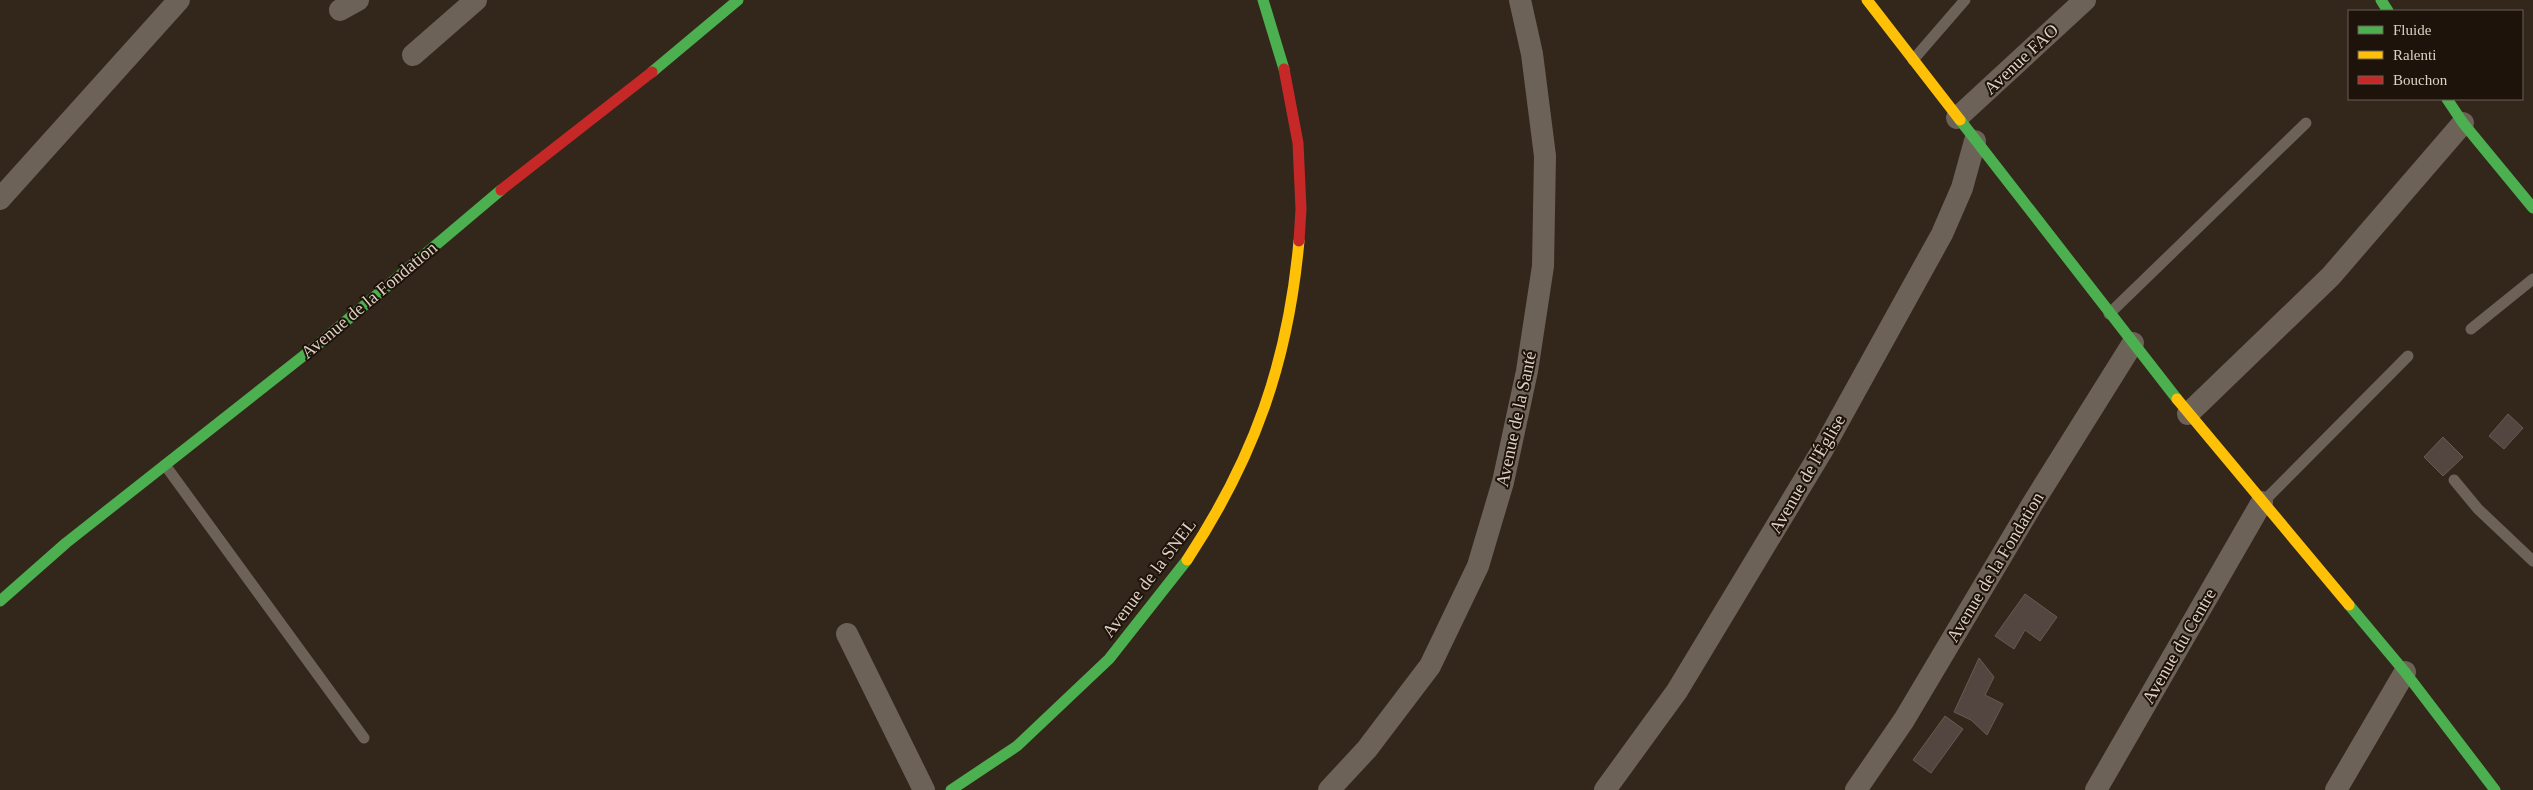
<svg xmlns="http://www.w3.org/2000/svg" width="2533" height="790" viewBox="0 0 2533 790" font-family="'Times New Roman',serif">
	<rect width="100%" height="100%" fill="#33271b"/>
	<!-- building -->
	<path fill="#534640" stroke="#675a54" d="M 2508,414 L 2523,428 L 2504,449 L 2489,436 Z
		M 2443,437 L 2463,457 L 2443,476 L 2424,457 Z
		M 2025,594 L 2057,617 L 2040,641 L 2025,630 L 2014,649 L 1995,636 Z
		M 1979,658 L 1994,677 L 1985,695 L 2003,704 L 1987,735 L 1971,720 L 1954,712 Z
		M 1945,716 L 1963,729 L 1931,773 L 1913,760 Z"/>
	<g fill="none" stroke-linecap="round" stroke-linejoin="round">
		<!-- lane -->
		<path stroke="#6c6258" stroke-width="11" d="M 1913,60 L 1965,0
			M 2109,314 L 2306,123
			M 2471,329 L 2533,279
			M 165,465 L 364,738
			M 2454,480 L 2478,509 L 2533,561
			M 2263,502 L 2408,356"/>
		<!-- street -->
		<path stroke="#6c6258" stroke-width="22" d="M 340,10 L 358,0
			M 413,55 L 476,0
			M 1957,118 L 2085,0
			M 0,199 L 179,0
			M 2188,414 L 2331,276 L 2463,123
			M 847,634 L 924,790
			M 1329,790 L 1367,749 L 1430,666 L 1478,566 L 1503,482 L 1527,371 L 1543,266 L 1545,156 L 1532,54 L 1520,0
			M 1605,790 L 1677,691 L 1823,449 L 1942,234 L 1962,188 L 1975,141
			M 1856,790 L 1904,720 L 2033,503 L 2133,343
			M 2096,790 L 2262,502
			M 2336,790 L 2405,672"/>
		<!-- fast -->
		<path stroke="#4caf50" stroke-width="11" d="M 1263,0 L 1284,69
			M 2381,0 L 2388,11
			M 652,72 L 738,0
			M 2447,99 L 2463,123 L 2533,208
			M 1960,120 L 2177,399
			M 0,601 L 66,543 L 321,342 L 501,190
			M 2349,605 L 2405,672 L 2495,790
			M 951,790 L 1017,746 L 1109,659 L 1187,560"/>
		<!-- slow -->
		<path stroke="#ffc107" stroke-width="11" d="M 1867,0 L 1960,120
			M 2177,399 L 2349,605
			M 1187,560 C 1254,458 1288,363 1299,241"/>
		<!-- jam -->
		<path stroke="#c62828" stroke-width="11" d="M 1284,69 L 1298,143 L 1301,209 L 1299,241
			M 501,190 L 652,72"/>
	</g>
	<g text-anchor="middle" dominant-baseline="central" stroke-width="4" stroke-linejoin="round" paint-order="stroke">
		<!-- street labels -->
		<g font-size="18" fill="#ded0c3" stroke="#1d130a">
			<text transform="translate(2021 59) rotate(-43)">Avenue FAO</text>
			<text transform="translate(369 300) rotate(-40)">Avenue de la Fondation</text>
			<text transform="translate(1516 419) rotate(-78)">Avenue de la Santé</text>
			<text transform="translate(1807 474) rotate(-60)">Avenue de l'Église</text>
			<text transform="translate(1995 567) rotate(-59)">Avenue de la Fondation</text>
			<text transform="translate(1149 578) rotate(-53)">Avenue de la SNEL</text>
			<text transform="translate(2179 646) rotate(-60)">Avenue du Centre</text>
		</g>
	</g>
	<!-- legend -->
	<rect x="2348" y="10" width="175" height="90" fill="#1d130a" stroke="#6a5f54"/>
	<rect x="2358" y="26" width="25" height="8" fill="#4caf50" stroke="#6a5f54"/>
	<text x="2393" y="35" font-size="15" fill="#ded0c3">Fluide</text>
	<rect x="2358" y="51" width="25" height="8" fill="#ffc107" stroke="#6a5f54"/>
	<text x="2393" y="60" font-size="15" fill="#ded0c3">Ralenti</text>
	<rect x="2358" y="76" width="25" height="8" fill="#c62828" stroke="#6a5f54"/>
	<text x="2393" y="85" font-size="15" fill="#ded0c3">Bouchon</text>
</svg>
